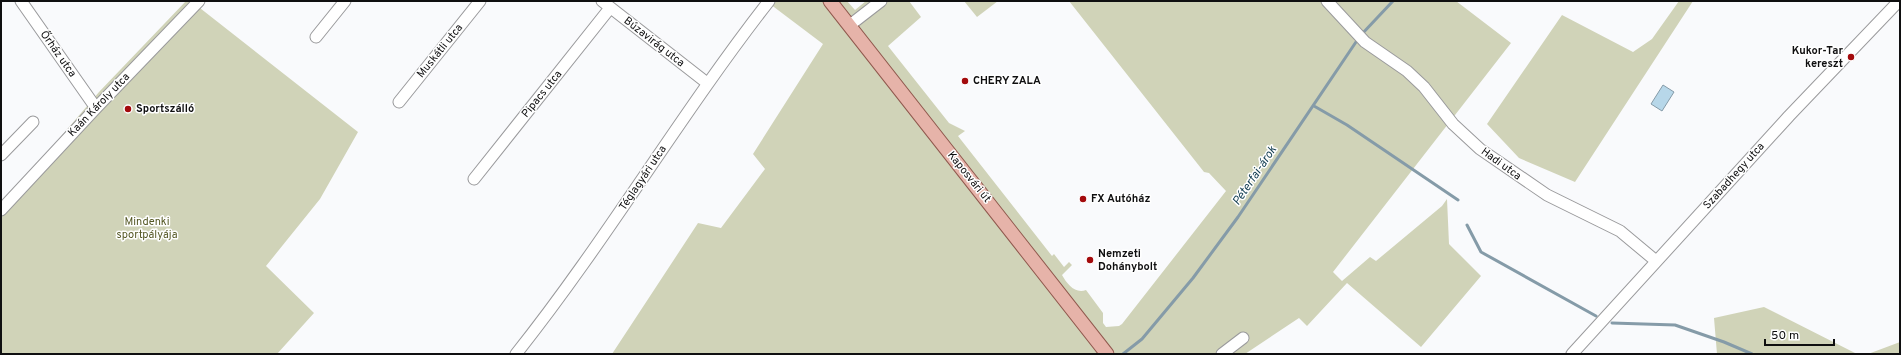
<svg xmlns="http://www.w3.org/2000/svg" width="1901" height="355" viewBox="0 0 1901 355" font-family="Overpass,sans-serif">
	<rect width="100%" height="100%" fill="#f9fafc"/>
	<!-- green -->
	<path fill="#d0d3b8" d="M 186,1 L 191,1 L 358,132 L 320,199 L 266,266 L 314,313 L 277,354 L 1,354 L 1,207 L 99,92 Z
		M 766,1 L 847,1 L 855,10 L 866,1 L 909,1 L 921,17 L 888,46 L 949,123 L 965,131 L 958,136 L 1052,256 L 1054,254 L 1064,267 L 1069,262 L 1072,265 L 1062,275 C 1067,284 1075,294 1086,290 L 1103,313 L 1103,323 L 1106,327 L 1119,326 L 1122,324 L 1226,191 L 1209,173 L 1204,172 L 1069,1 L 1456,1 L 1511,43 L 1333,272 L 1342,281 L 1370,257 L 1376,261 L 1442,206 L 1447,199 L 1449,244 L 1481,276 L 1421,347 L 1347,283 L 1307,326 L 1299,318 L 1245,354 L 612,354 L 698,223 L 721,228 L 765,169 L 753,154 L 823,44 Z
		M 964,1 L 998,1 L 977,17 Z
		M 1679,1 L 1693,1 L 1575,182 L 1519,158 L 1487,124 L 1562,15 L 1633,52 L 1652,39 Z
		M 1764,307 L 1857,354 L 1717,354 L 1714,318 Z
		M 1900,342 L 1900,354 L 1868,354 Z"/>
	<!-- water -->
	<path fill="#b7d7e9" stroke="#859ba8" d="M 1663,85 L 1674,92 L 1662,111 L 1651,104 Z"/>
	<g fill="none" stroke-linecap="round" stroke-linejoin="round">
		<!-- stream -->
		<path stroke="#859ba8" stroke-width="3" d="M 1361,35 L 1393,1
			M 1314,106 L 1347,125 L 1458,200
			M 1467,225 L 1481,252 L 1596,316
			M 1612,323 L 1675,325 L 1724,342 L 1752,354
			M 1123,354 L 1142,339 L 1193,278 L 1238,217 L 1358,39"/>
		<defs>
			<path id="minor" d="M 21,1 L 96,108
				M 602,1 L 707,83
				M 1327,1 L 1365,42 L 1407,71 L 1424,87 L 1453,124 L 1480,149 L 1547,195 L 1620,231 L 1656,261
				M 850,25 L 881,1
				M 316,37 L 345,1
				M 399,102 L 480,1
				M 1,155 L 33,122
				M 474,179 L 610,8
				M 1,210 L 96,108 L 199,1
				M 516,354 C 606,241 680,115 769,1
				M 1222,354 L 1243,338
				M 1572,354 L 1789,116 L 1899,1"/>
			<path id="major" d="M 830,1 L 1107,354"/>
		</defs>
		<!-- minor casing -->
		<use href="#minor" stroke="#9a9a9c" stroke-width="13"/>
		<!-- major casing -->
		<use href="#major" stroke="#90594e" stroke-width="15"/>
		<!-- minor -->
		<use href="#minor" stroke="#fff" stroke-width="11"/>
		<!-- major -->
		<use href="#major" stroke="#e6b3a9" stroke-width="13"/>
	</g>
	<!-- markers -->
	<g fill="#a30a0c" stroke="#fff" stroke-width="1.5">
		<circle cx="1851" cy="57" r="4"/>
		<circle cx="965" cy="81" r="4"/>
		<circle cx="128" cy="109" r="4"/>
		<circle cx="1083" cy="199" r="4"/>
		<circle cx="1090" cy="260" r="4"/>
	</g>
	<g text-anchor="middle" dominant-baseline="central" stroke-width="3" stroke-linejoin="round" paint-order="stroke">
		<!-- street labels -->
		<g font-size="11" fill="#0f0f10" stroke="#fff">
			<text transform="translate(654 42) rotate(38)">Búzavirág utca</text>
			<text transform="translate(440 51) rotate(-51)">Muskátli utca</text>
			<text transform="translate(58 54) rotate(55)">Őrház utca</text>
			<text transform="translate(542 94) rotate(-51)">Pipacs utca</text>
			<text transform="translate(99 105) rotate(-46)">Kaán Károly utca</text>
			<text transform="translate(1501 164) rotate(36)">Hadi utca</text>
			<text transform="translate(1734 176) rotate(-48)">Szabadhegy utca</text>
			<text transform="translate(969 177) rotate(51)">Kaposvári út</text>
			<text transform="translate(643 178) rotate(-56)">Téglagyári utca</text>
		</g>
		<!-- poi labels -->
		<g font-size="11" font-weight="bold" fill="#0f0f10" stroke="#fff" text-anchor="start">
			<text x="1843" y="51" text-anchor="end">Kukor-Tar<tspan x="1843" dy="13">kereszt</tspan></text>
			<text x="973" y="81">CHERY ZALA</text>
			<text x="136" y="109">Sportszálló</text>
			<text x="1091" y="199">FX Autóház</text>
			<text x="1098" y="254">Nemzeti<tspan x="1098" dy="13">Dohánybolt</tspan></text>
		</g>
		<!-- park labels -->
		<g font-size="11" fill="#555825" stroke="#fff">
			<text x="147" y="222">Mindenki<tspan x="147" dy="13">sportpályája</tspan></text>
		</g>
		<!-- water labels -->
		<g font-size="12" font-style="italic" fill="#113c50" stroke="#fff">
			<text transform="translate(1255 176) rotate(-56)">Péterfai-árok</text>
		</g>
	</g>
	<!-- border -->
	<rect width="1901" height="355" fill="none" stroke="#0f0f10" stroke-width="4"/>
	<!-- scale -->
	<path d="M1765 339v6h69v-6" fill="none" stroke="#0f0f10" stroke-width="2"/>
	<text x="1771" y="339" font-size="12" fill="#0f0f10" stroke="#ffffff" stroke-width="3" paint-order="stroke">50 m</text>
</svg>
